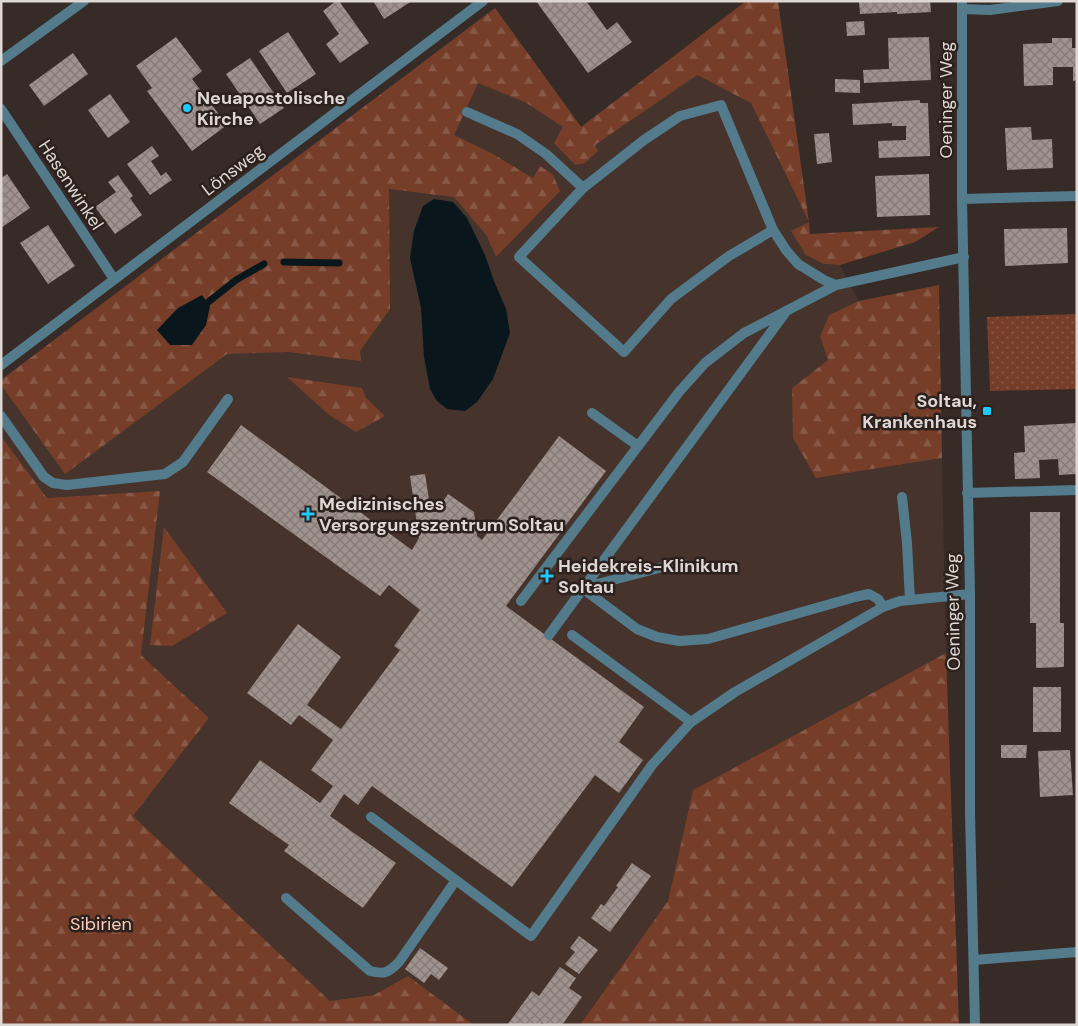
<svg xmlns="http://www.w3.org/2000/svg" width="1078" height="1026" viewBox="0 0 1078 1026" font-family="'DM Sans',sans-serif">
	<defs>
		<pattern id="grass-dots" width="8" height="8" patternUnits="userSpaceOnUse" patternTransform="scale(1.25)"><rect width="8" height="8" fill="#763e29"/><path d="M2 2h.1M6 6h.1" fill="none" stroke="#895947" stroke-width="1.8" stroke-linecap="round"/></pattern>
		<pattern id="forest-firs" width="22" height="20" patternUnits="userSpaceOnUse" patternTransform="scale(1.25)"><rect width="22" height="20" fill="#763e29"/><path d="M5 1l3.5 6h-7zM16 11l3.5 6h-7z" fill="#895947"/></pattern>
		<pattern id="building-cross-hatch" width="8" height="8" patternUnits="userSpaceOnUse" patternTransform="scale(1.25)"><rect width="8" height="8" fill="#a0928d"/><path d="M0 0l8 8M0 8l8-8" fill="none" stroke="#847976"/></pattern>
	</defs>
	<rect width="100%" height="100%" fill="#362b27"/>
	<!-- built -->
	<path fill="#45332c" d="M 495,8 L 595,145 L 696,75 L 751,102 L 809,222 L 791,232 L 824,264 L 840,265 L 859,301 L 829,315 L 820,336 L 828,360 L 792,388 L 817,478 L 942,458 L 946,653 L 693,790 L 668,901 L 580,1025 L 474,1025 L 408,976 L 374,995 L 330,1001 L 133,816 L 209,718 L 141,655 L 159,492 L 47,498 L 1,436 L 1,380 Z"/>
	<!-- grass -->
	<path fill="url(#grass-dots)" d="M 1077,314 L 1077,389 L 990,391 L 987,317 Z"/>
	<!-- forest -->
	<path fill="url(#forest-firs)" d="M 746,1 L 778,1 L 809,222 L 810,234 L 939,227 L 915,242 L 840,265 L 824,264 L 806,255 L 791,231 L 809,222 L 751,103 L 697,75 L 595,145 L 598,151 L 585,163 L 575,165 L 554,143 L 563,127 L 525,102 L 478,83 L 454,135 L 493,154 L 533,178 L 540,166 L 553,175 L 560,191 L 496,257 L 487,236 L 454,197 L 389,189 L 390,309 L 360,351 L 361,361 L 288,352 L 227,354 L 65,474 L 1,385 L 1,380 L 495,8 L 581,127 Z
		M 939,285 L 942,458 L 816,478 L 793,438 L 792,388 L 828,360 L 820,336 L 829,315 L 859,301 Z
		M 287,377 L 362,388 L 366,398 L 385,416 L 356,432 L 328,414 Z
		M 1,436 L 47,498 L 160,491 L 141,655 L 209,718 L 133,816 L 330,1001 L 374,995 L 408,976 L 474,1025 L 1,1025 Z
		M 164,527 L 227,613 L 172,646 L 150,645 Z
		M 946,653 L 959,1025 L 580,1025 L 668,901 L 693,790 Z"/>
	<!-- water -->
	<path fill="#09171d" d="M 434,199 L 453,202 L 467,218 L 485,255 L 494,281 L 506,309 L 510,333 L 493,379 L 477,402 L 465,411 L 447,409 L 437,401 L 430,389 L 424,357 L 421,308 L 410,258 L 414,231 L 423,206 Z
		M 202,295 L 210,306 L 206,325 L 192,345 L 170,345 L 157,330 L 178,308 Z"/>
	<g fill="none" stroke-linecap="round" stroke-linejoin="round">
		<!-- stream -->
		<path stroke="#09171d" stroke-width="7" d="M 284,262 L 339,263
			M 207,303 L 236,280 L 264,264"/>
	</g>
	<!-- building -->
	<path fill="url(#building-cross-hatch)" d="M 336,1 L 339,1 L 369,43 L 340,63 L 326,44 L 339,34 L 323,11 Z
		M 373,1 L 412,1 L 384,19 Z
		M 536,1 L 586,1 L 607,30 L 617,22 L 632,42 L 588,73 Z
		M 859,1 L 930,1 L 931,12 L 897,14 L 897,12 L 860,14 Z
		M 864,21 L 865,35 L 847,36 L 846,22 Z
		M 288,32 L 316,74 L 287,93 L 259,51 Z
		M 176,37 L 202,71 L 192,79 L 227,125 L 192,151 L 147,91 L 152,88 L 136,66 Z
		M 929,37 L 931,80 L 864,83 L 863,70 L 889,69 L 888,38 Z
		M 1052,38 L 1072,38 L 1072,48 L 1077,48 L 1077,80 L 1073,81 L 1073,67 L 1053,67 L 1053,85 L 1024,86 L 1023,44 L 1052,43 Z
		M 73,53 L 88,74 L 44,106 L 29,85 Z
		M 250,58 L 284,108 L 260,124 L 226,74 Z
		M 835,79 L 860,80 L 860,93 L 835,92 Z
		M 110,94 L 130,122 L 108,138 L 88,110 Z
		M 920,100 L 920,103 L 928,103 L 930,156 L 879,158 L 878,141 L 906,140 L 906,127 L 907,126 L 892,126 L 892,123 L 853,125 L 852,104 Z
		M 1031,127 L 1032,140 L 1052,139 L 1053,168 L 1007,170 L 1005,128 Z
		M 829,133 L 832,162 L 817,164 L 814,134 Z
		M 152,146 L 159,156 L 151,161 L 161,176 L 166,172 L 172,180 L 150,195 L 127,164 Z
		M 7,174 L 30,208 L 1,228 L 1,178 Z
		M 929,174 L 930,215 L 877,217 L 875,176 Z
		M 118,175 L 133,196 L 130,198 L 142,215 L 115,234 L 95,207 L 116,192 L 108,182 Z
		M 48,225 L 75,266 L 48,284 L 20,243 Z
		M 1067,228 L 1068,263 L 1005,266 L 1004,229 Z
		M 1077,423 L 1077,474 L 1059,475 L 1058,459 L 1039,460 L 1040,478 L 1015,479 L 1014,453 L 1025,452 L 1024,426 Z
		M 241,425 L 412,550 L 419,538 L 410,476 L 425,474 L 431,512 L 436,512 L 448,494 L 474,512 L 477,536 L 482,540 L 559,436 L 606,471 L 506,606 L 644,707 L 619,742 L 643,760 L 619,793 L 595,775 L 512,887 L 372,786 L 358,805 L 344,794 L 330,816 L 396,863 L 363,908 L 284,851 L 289,845 L 229,803 L 260,760 L 320,803 L 333,786 L 311,770 L 333,740 L 299,715 L 291,725 L 247,693 L 298,624 L 341,657 L 307,705 L 341,729 L 400,650 L 394,646 L 420,610 L 389,585 L 380,596 L 207,472 Z
		M 1030,512 L 1060,512 L 1060,623 L 1064,623 L 1064,667 L 1036,668 L 1036,623 L 1030,623 Z
		M 1033,687 L 1061,687 L 1061,732 L 1033,732 Z
		M 1001,745 L 1027,745 L 1026,758 L 1001,758 Z
		M 1070,750 L 1073,795 L 1040,797 L 1038,751 Z
		M 632,863 L 651,876 L 610,932 L 591,918 L 601,904 L 604,906 L 618,887 L 616,886 Z
		M 579,936 L 598,950 L 579,974 L 565,964 L 575,952 L 570,948 Z
		M 420,948 L 448,968 L 439,980 L 431,974 L 424,983 L 405,969 Z
		M 560,967 L 576,978 L 569,988 L 582,997 L 562,1025 L 544,1025 L 542,1023 L 540,1025 L 507,1025 L 532,991 L 539,996 Z"/>
	<g fill="none" stroke-linecap="round" stroke-linejoin="round">
		<!-- lane -->
		<path stroke="#537b8b" stroke-width="10" d="M 467,112 L 517,134 L 546,154 L 583,188
			M 773,230 L 729,256 L 671,299 L 624,352 L 519,257 L 583,188 L 644,140 L 680,116 L 721,105 L 773,230 L 786,250 L 798,264 L 824,280 L 836,285
			M 592,413 L 638,446
			M 1,416 L 44,477 L 53,483 L 67,485 L 165,474 L 183,462 L 228,399
			M 902,497 L 907,543 L 910,600
			M 582,588 L 637,629 L 657,637 L 679,641 L 708,639 L 855,597 L 869,594 L 878,599 L 883,607
			M 582,588 L 682,562
			M 521,601 L 679,392 L 705,363 L 744,333 L 836,285 L 964,257
			M 549,635 L 785,313
			M 572,635 L 691,722
			M 371,817 L 531,936 L 652,765 L 691,722 L 735,692 L 883,607 L 900,601 L 970,594
			M 286,898 L 370,971 C 385,975 389,972 399,962 L 456,880"/>
		<!-- street -->
		<path stroke="#537b8b" stroke-width="10" d="M 962,1 L 962,199 L 970,594 L 970,813 L 975,1025
			M 962,9 L 990,10 L 1058,1
			M 1,61 L 84,1
			M 1,109 L 114,279
			M 962,199 L 1077,196
			M 1,365 L 483,1
			M 967,493 L 1077,490
			M 974,960 L 1077,952"/>
	</g>
	<!-- markers -->
	<g fill="#1ec9fd" stroke="#2c211d" stroke-width="2">
		<circle cx="187" cy="108" r="5"/>
		<rect x="982" y="406" width="10" height="10" rx="2.5"/>
		<path d="M305.5 506.5h5v5h5v5h-5v5h-5v-5h-5v-5h5z"/>
		<path d="M544.5 568.5h5v5h5v5h-5v5h-5v-5h-5v-5h5z"/>
	</g>
	<g text-anchor="middle" dominant-baseline="central" stroke-width="5" stroke-linejoin="round" paint-order="stroke">
		<!-- poi labels -->
		<g font-size="18" font-weight="bold" fill="#ded7d4" stroke="#2c211d" text-anchor="start">
			<text x="197" y="98">Neuapostolische<tspan x="197" dy="21">Kirche</tspan></text>
			<text x="977" y="401" text-anchor="end">Soltau,<tspan x="977" dy="21">Krankenhaus</tspan></text>
			<text x="319" y="504">Medizinisches<tspan x="319" dy="21">Versorgungszentrum Soltau</tspan></text>
			<text x="558" y="566">Heidekreis-Klinikum<tspan x="558" dy="21">Soltau</tspan></text>
		</g>
		<!-- street labels -->
		<g font-size="18" fill="#ded7d4" stroke="#2c211d">
			<text transform="translate(946 100) rotate(-90)">Oeninger Weg</text>
			<text transform="translate(233 170) rotate(-37)">Lönsweg</text>
			<text transform="translate(71 185) rotate(57)">Hasenwinkel</text>
			<text transform="translate(953 612) rotate(-91)">Oeninger Weg</text>
		</g>
		<!-- park labels -->
		<g font-size="18" fill="#fbcdbc" stroke="#2c211d">
			<text x="101" y="924">Sibirien</text>
		</g>
	</g>
	<!-- border -->
	<rect width="1078" height="1026" fill="none" stroke="#ded7d4" stroke-width="5"/>
</svg>
